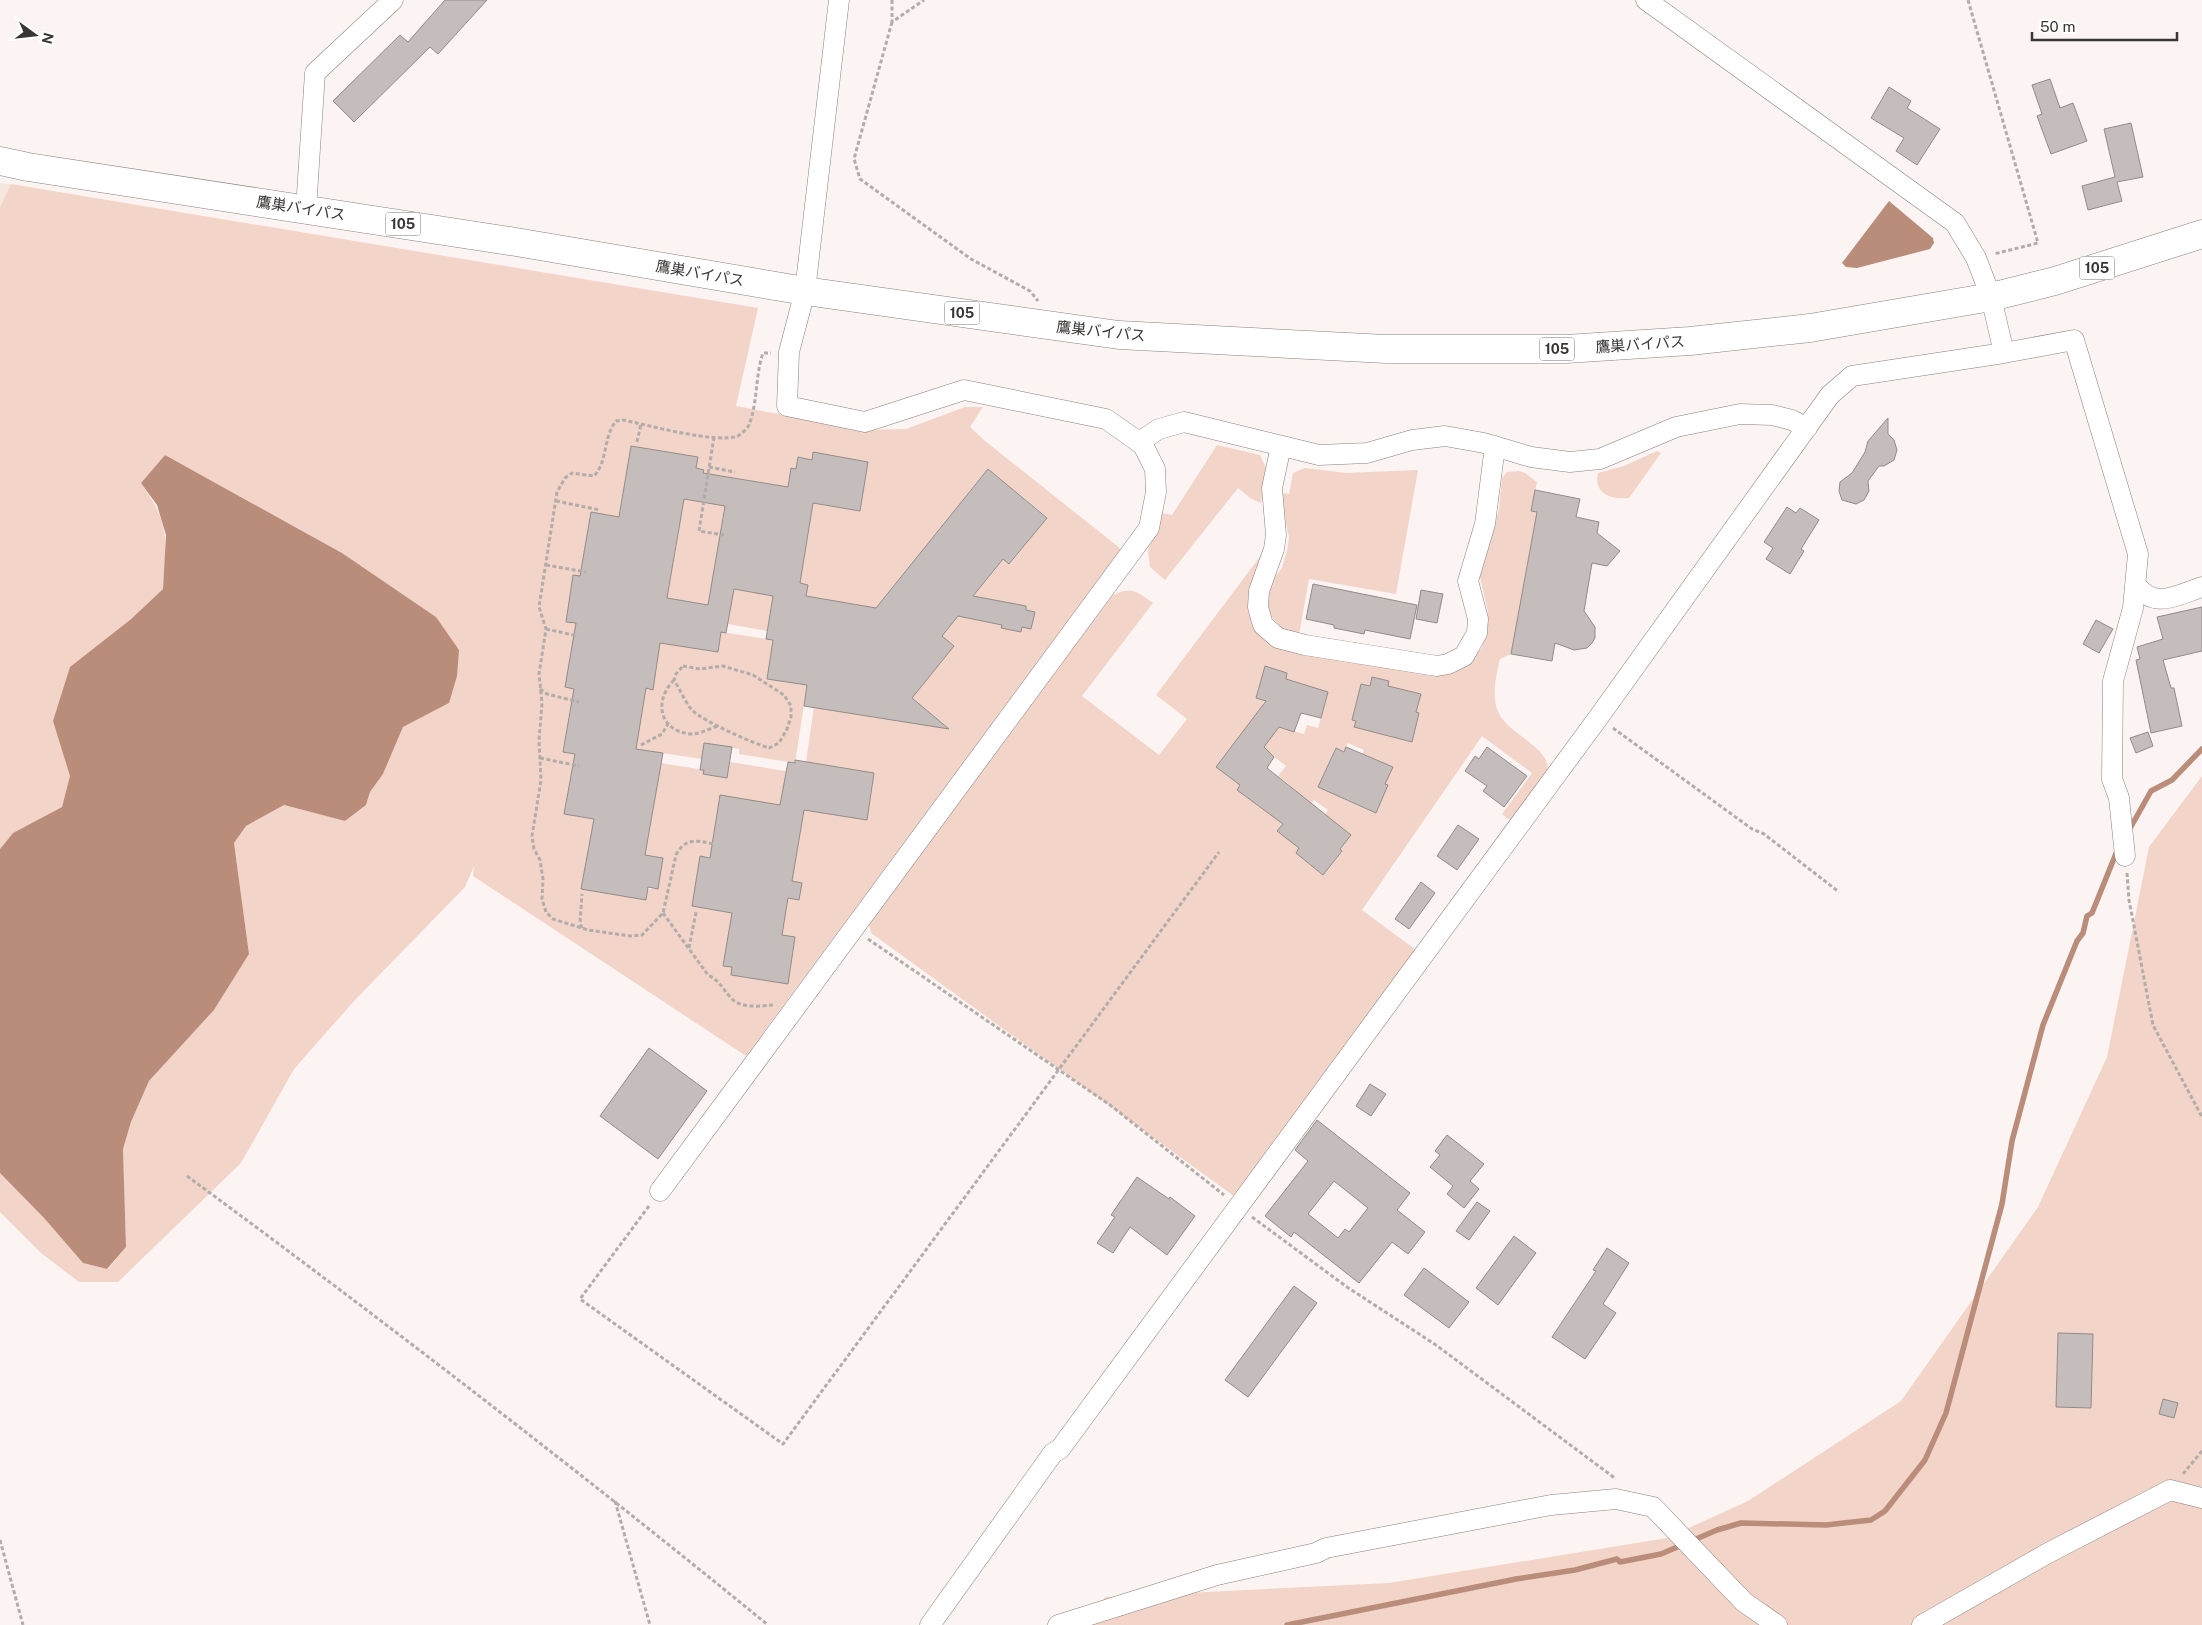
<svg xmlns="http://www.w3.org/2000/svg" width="2202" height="1625" viewBox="0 0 2202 1625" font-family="'Public Sans','Noto Sans JP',sans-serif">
	<rect width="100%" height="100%" fill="#fbf4f2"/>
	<!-- built -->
	<path fill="#f5e6e0" d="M 0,183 L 11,184 L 0,207 Z"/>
	<!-- green -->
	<path fill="#f3d4c8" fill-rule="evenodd" d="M 11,184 L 758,308 L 736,406 L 864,430 L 906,429 L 965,407 L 983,407 L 970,427 L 985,441 L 1121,549 L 746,1056 L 473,876 L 474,866 L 465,887 L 354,1001 L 294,1069 L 241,1163 L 118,1282 L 79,1282 L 41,1253 L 0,1212 L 0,1173 L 44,1218 L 83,1263 L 108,1269 L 126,1247 L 123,1149 L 131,1122 L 149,1081 L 214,1010 L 249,954 L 234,843 L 246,826 L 284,805 L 345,821 L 366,805 L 370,792 L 383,774 L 403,727 L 449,703 L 436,617 L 342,553 L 165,455 L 141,483 C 171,525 166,540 163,589 L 130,620 L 53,721 L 71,776 L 62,807 L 13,833 L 0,849 L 0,207 ZM 631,446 L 698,457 L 696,468 L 704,470 L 699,501 L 668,496 L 680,525 L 667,598 L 730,609 L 728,624 L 767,631 L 773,595 L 712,585 L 784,530 L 722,520 L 730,477 L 775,485 L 787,491 L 791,468 L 796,469 L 798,457 L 812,460 L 813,453 L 868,462 L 860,511 L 799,501 L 811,516 L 800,583 L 808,585 L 806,596 L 876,608 L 988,469 L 1047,517 L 1010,564 L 1003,559 L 968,602 L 1026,606 L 1026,610 L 1035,612 L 1031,629 L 1022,627 L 1021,632 L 1001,628 L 1002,625 L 958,616 L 942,636 L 954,646 L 912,698 L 948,728 L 814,707 L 806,762 L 874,773 L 867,820 L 805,805 L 792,881 L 802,883 L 799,900 L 788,898 L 763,932 L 795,937 L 788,984 L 731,975 L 744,915 L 692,906 L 700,856 L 765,867 L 803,774 L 730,762 L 727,778 L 703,773 L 704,770 L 661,763 L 648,841 L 632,853 L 663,858 L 658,889 L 582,889 L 590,842 L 621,848 L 626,825 L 564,814 L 572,770 L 619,778 L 628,763 L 563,752 L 571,704 L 629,699 L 565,687 L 573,641 L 622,649 L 628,632 L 566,621 L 574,575 L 622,583 L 583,561 L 591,512 L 641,521 L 656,502 L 623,496 Z
		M 1217,445 L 1260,455 L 1266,468 L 1261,503 L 1250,498 L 1238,488 L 1165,580 L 1150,567 L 1148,551 L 1160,513 L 1172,515 Z
		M 1657,451 L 1661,453 L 1629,498 C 1611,500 1593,493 1598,473 L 1624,466 Z
		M 1305,468 L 1346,473 L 1418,470 L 1396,594 L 1309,579 L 1299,635 L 1281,628 L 1271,616 L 1266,600 L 1271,582 L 1282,568 L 1287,551 L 1289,537 L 1283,512 L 1283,493 L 1289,494 L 1293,473 Z
		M 1519,471 L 1525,473 L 1537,482 L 1531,511 L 1537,512 L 1511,654 L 1500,659 C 1496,676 1492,692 1497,709 C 1505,735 1554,747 1547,773 L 1512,822 L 1502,814 L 1532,773 L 1482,736 L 1362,910 L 1416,950 L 1238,1199 L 871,933 L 868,921 L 1113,595 C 1133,586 1136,591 1153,603 L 1082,696 L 1159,755 L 1187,719 L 1156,695 L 1262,554 C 1253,583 1243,597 1254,627 L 1467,664 L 1482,648 L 1486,634 L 1488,612 L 1479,573 L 1499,510 L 1502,478 L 1507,472 ZM 1265,666 L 1287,673 L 1286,679 L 1328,692 L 1318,728 L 1307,725 L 1304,734 L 1271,725 L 1262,709 L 1264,700 L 1256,697 ZM 1373,677 L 1389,681 L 1388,686 L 1420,694 L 1416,712 L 1419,713 L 1412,742 L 1379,727 L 1352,720 L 1361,684 L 1370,686 ZM 1247,727 L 1267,742 L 1263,748 L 1286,766 L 1278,776 L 1290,785 L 1283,794 L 1280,793 L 1265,811 L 1237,790 L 1240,785 ZM 1348,743 L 1364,750 L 1362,754 L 1392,767 L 1385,784 L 1388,786 L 1376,813 L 1344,799 L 1321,782 L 1335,748 L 1344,752 ZM 1314,800 L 1328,810 L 1325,814 L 1351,835 L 1340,849 L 1342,852 L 1323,875 L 1296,853 L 1299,848 L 1308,807 Z
		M 721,632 L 773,640 L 767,678 L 807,685 L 795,763 L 739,754 L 739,749 L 705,743 L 702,759 L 636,749 L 646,688 L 653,689 L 660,643 L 718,652 Z
		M 2202,776 L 2202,1625 L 1093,1625 L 1105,1597 L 1389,1583 L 1667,1538 L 1748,1501 L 1901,1401 L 2038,1207 L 2107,1057 L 2149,847 Z"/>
	<!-- water -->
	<path fill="#ba8c7a" d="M 1889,201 L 1933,238 L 1934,243 L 1930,249 L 1857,268 L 1846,267 L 1842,263 Z
		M 165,455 L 342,553 L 436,617 L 459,650 L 457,676 L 449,703 L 403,727 L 383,774 L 370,792 L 366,805 L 345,821 L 284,805 L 246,826 L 234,843 L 249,954 L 214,1010 L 149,1081 L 131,1122 L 123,1149 L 126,1247 L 107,1269 L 83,1263 L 44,1218 L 0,1173 L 0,849 L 13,833 L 62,807 L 70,776 L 53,721 L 70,667 L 130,620 L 163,589 L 166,535 L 157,505 L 141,483 Z"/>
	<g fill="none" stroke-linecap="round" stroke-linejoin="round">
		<!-- stream -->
		<path stroke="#ba8c7a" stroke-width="5.5" d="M 2128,832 L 2151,791 L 2172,780 L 2202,749
			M 1287,1625 L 1516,1579 L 1575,1570 L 1617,1559 L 1620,1562 L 1661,1554 L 1717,1530 L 1741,1523 L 1826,1525 L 1871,1520 L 1885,1511 L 1925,1460 L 1946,1413 L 2002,1204 L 2012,1141 L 2043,1025 L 2077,941 L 2083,933 L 2087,916 L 2092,913 L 2117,851"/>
	</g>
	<!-- building -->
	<path fill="#c4bdbb" stroke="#928b89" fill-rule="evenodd" d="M 445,0 L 487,0 L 438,54 L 430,47 L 354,122 L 333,101 L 400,35 L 408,42 Z
		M 2050,79 L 2060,108 L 2073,103 L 2087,141 L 2051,154 L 2037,116 L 2042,114 L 2032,85 Z
		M 1889,87 L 1911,101 L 1907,108 L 1940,129 L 1917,165 L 1896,151 L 1904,138 L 1871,118 Z
		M 2131,123 L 2143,177 L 2117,182 L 2122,201 L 2088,210 L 2082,186 L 2115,177 L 2104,129 Z
		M 1888,418 L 1888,434 L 1894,440 L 1897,450 L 1894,460 L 1884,466 L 1879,466 L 1868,481 L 1869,491 L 1864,500 L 1856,504 L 1842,500 L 1839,491 L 1840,482 L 1852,473 L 1865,452 L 1868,441 Z
		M 631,446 L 698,457 L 696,468 L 704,470 L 703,473 L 788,487 L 791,468 L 796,469 L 798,457 L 812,460 L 813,452 L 868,462 L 860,511 L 813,503 L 800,583 L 808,585 L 806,596 L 876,608 L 988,469 L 1047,518 L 1009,564 L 1003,559 L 973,596 L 1026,606 L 1026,610 L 1035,612 L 1031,629 L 1022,627 L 1021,632 L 1001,628 L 1002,625 L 958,616 L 942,636 L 954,646 L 912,698 L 949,729 L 804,706 L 807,685 L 767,679 L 773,640 L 766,639 L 773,596 L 734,589 L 726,633 L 721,632 L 718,652 L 660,643 L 653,690 L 646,688 L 636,749 L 663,753 L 645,855 L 663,858 L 658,889 L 648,887 L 646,900 L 581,889 L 594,819 L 564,814 L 575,754 L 563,752 L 574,689 L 565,687 L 576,623 L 566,622 L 573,575 L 580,576 L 591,512 L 619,517 ZM 684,499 L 725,506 L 708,605 L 667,598 Z
		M 1535,490 L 1580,499 L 1576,517 L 1599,522 L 1597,533 L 1620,551 L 1607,566 L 1592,563 L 1584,611 L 1595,627 L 1595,638 L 1592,643 L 1587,648 L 1574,650 L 1555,643 L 1552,661 L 1511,654 L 1537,512 L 1531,511 Z
		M 1787,507 L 1796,513 L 1800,508 L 1819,520 L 1801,549 L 1804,551 L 1790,574 L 1766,559 L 1773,548 L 1764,542 Z
		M 1313,584 L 1417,605 L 1410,639 L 1365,630 L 1364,634 L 1334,628 L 1334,625 L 1306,619 Z
		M 1421,590 L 1443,594 L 1437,623 L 1416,619 Z
		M 2202,607 L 2202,651 L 2163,660 L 2171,688 L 2174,688 L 2182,726 L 2151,733 L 2136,660 L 2140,659 L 2137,647 L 2163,639 L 2157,617 Z
		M 2096,620 L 2113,629 L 2099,653 L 2083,644 Z
		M 1265,666 L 1287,673 L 1286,679 L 1328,692 L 1321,718 L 1301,713 L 1294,732 L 1279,727 L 1264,747 L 1274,757 L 1267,768 L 1351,835 L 1340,849 L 1342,851 L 1323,875 L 1296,853 L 1299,848 L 1277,831 L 1283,824 L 1237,790 L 1240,785 L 1216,767 L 1266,701 L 1256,698 Z
		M 1372,677 L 1389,681 L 1388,686 L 1421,694 L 1416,712 L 1419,713 L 1412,742 L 1354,727 L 1356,721 L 1352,720 L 1361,684 L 1370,686 Z
		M 2148,732 L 2153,746 L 2136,753 L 2130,738 Z
		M 704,743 L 732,747 L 727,778 L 703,774 L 704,770 L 700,770 Z
		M 1346,747 L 1393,767 L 1385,784 L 1388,785 L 1376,813 L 1318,787 L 1336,748 L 1344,752 Z
		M 1487,747 L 1527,776 L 1504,807 L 1483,791 L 1487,786 L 1465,771 L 1475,756 L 1479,759 Z
		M 795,760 L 874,773 L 867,820 L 804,810 L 792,881 L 802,883 L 799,900 L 788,898 L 782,935 L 795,937 L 788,984 L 731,975 L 732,967 L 723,966 L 732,913 L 692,906 L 700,856 L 710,858 L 720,795 L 780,805 L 788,762 L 795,763 Z
		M 1458,825 L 1479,839 L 1457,870 L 1437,856 Z
		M 1421,882 L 1435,893 L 1409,929 L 1395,919 Z
		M 649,1048 L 707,1091 L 658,1159 L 600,1116 Z
		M 1370,1084 L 1386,1094 L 1371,1116 L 1356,1106 Z
		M 1317,1120 L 1410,1193 L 1397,1210 L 1425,1232 L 1408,1254 L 1392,1242 L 1359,1283 L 1294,1232 L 1291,1237 L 1265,1216 L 1308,1161 L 1295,1150 ZM 1334,1181 L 1368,1208 L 1349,1232 L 1345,1229 L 1338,1238 L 1308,1214 Z
		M 1447,1135 L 1484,1164 L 1470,1181 L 1479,1189 L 1464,1208 L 1447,1194 L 1453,1186 L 1430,1167 L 1440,1155 L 1435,1151 Z
		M 1137,1177 L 1169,1199 L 1170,1197 L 1195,1216 L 1167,1255 L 1130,1227 L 1113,1253 L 1097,1243 L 1115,1217 L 1111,1215 Z
		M 1477,1202 L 1490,1211 L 1469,1240 L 1456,1231 Z
		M 1514,1236 L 1536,1253 L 1498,1305 L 1476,1288 Z
		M 1607,1248 L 1629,1263 L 1603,1304 L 1616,1313 L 1585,1359 L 1552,1337 L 1596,1271 L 1593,1270 Z
		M 1424,1268 L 1469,1302 L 1449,1328 L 1404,1295 Z
		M 1294,1286 L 1317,1303 L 1248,1397 L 1225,1380 Z
		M 2058,1333 L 2093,1334 L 2091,1408 L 2056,1407 Z
		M 2163,1399 L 2178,1403 L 2174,1418 L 2159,1414 Z"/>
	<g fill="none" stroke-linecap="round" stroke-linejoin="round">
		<defs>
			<path id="minor" d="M 1646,0 L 1955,223 L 1976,258 L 1991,297 L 2004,353
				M 306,209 L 315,73 L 393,0
				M 1139,442 L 1159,429 L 1184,422 L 1319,455 L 1367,453 L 1412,440 L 1445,436 L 1484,443 L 1531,457 L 1570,462 L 1600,459 L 1676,427 L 1740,414 L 1772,415 L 1792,420 L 1807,428
				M 1281,446 L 1272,488 L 1276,535 L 1274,549 L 1259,591 L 1258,607 L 1263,625 L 1278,638 L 1305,645 L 1437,666 L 1448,664 L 1464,656 L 1477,633 L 1478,619 L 1468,581 L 1485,524 L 1495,446
				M 2136,585 C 2155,610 2177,595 2202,587
				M 660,1191 L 1149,528 L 1156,492 L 1155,469 L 1143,445 L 1106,419 L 964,390 L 865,422 L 787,406 L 789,352 L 805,291 L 839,0
				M 930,1625 L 1053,1453 L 1060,1449 L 1598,718 L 1830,395 L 1852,376 L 2004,353 L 2074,340 L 2138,554 L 2133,608 L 2113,681 L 2112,779 L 2119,798 L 2125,856
				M 1058,1625 L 1217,1575 L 1316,1553 L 1326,1548 L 1551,1505 L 1616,1499 L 1653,1507 L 1744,1602 L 1777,1625
				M 1922,1625 L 2048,1553 L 2170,1490 L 2202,1498"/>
			<path id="highway" d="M 0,161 L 28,167 L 516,242 L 805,291 L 1119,335 L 1386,349 L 1566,349 L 1690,341 L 1810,328 L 1991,297 L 2055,281 L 2202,234"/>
		</defs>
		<!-- minor casing -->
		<use href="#minor" stroke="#87817f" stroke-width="21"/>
		<!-- highway casing -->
		<use href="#highway" stroke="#87817f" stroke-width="29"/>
		<!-- path -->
		<path stroke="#b2adab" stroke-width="3" stroke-dasharray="4 2.5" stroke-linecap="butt" d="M 892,0 L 892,22 L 924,0
			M 1968,0 L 2038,243 L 1994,254
			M 892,22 L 854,159 L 860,179 L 971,259 L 1030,291 L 1038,301
			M 714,437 L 699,531 L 724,535
			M 637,442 L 641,424
			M 709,467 L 735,472
			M 556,501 L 600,510
			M 546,565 L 586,572
			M 546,629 L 578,636
			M 683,666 L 700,669 L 723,666 L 753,675 L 784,695 L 791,706 L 791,717 L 787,729 L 779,743 L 769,748 C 753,743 704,722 692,710 C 685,702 680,689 674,680 L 676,674 Z
			M 674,680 C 654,700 658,731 691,734 C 700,734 709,729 717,726
			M 540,689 L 547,694 L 579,702
			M 1613,728 L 1752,829 L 1764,834 L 1839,892
			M 641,745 L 662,734 L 669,722
			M 540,758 L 579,766
			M 713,844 C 696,840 685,838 676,855 L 663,913 L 642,935 L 630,936 L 588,930 L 553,919 L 546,912 L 542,899 L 543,879 L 540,860 L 534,849 L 532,836 L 541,780 L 539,741 L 542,703 L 539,674 L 546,629 L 539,607 L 557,492 L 565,478 L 572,473 L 594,476 C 608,461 603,437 616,421 L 623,420 C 648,425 716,444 738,436 C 741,434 747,429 749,425 C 758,402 755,376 763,353 L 771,353
			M 2127,873 L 2129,900 L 2153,1025 L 2202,1117
			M 663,913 L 708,975 C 720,981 722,988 731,998 C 741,1009 760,1006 773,1005
			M 582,928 L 580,923 L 582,894
			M 868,939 L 1110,1105 L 1224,1195
			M 689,948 L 696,912
			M 187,1176 C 384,1321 578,1470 768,1625
			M 649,1206 L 580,1299 L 783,1444 L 1219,852
			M 1252,1217 L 1347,1287 L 1436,1345 L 1616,1479
			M 2183,1474 L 2202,1451
			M 615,1501 L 650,1625
			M 0,1540 L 23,1625"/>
		<!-- minor -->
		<use href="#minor" stroke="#fff" stroke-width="20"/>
		<!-- highway -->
		<use href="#highway" stroke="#fff" stroke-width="28"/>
	</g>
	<g text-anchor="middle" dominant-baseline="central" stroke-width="4.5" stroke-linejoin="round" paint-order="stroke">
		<!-- shield labels -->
		<g fill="#fff" stroke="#747272" stroke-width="1">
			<rect x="385.5" y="212.5" width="35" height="23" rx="4"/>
			<rect x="2079.5" y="256.5" width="35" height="23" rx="4"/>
			<rect x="944.5" y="301.5" width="35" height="23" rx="4"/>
			<rect x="1539.5" y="337.5" width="35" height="23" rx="4"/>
		</g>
		<g font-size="14" font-weight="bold" fill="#393635">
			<text x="403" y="224">105</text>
			<text x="2097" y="268">105</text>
			<text x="962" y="313">105</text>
			<text x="1557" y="349">105</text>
		</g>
		<!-- street labels -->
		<g font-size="15" fill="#393635" stroke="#fff">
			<text transform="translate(301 208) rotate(9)">鷹巣バイパス</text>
			<text transform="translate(700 273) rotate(10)">鷹巣バイパス</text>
			<text transform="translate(1101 331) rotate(6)">鷹巣バイパス</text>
			<text transform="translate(1640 344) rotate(-4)">鷹巣バイパス</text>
		</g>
	</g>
	<!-- north arrow -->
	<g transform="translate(35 35) rotate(105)" stroke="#ffffff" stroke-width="4" paint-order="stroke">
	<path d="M0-4L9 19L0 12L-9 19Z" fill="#393635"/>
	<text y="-8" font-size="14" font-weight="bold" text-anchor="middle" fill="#393635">N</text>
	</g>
	<!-- scale -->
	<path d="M2032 32v8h145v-8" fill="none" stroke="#393635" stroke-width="2.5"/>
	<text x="2040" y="32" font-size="15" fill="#393635" stroke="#ffffff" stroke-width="4" paint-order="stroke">50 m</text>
</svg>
